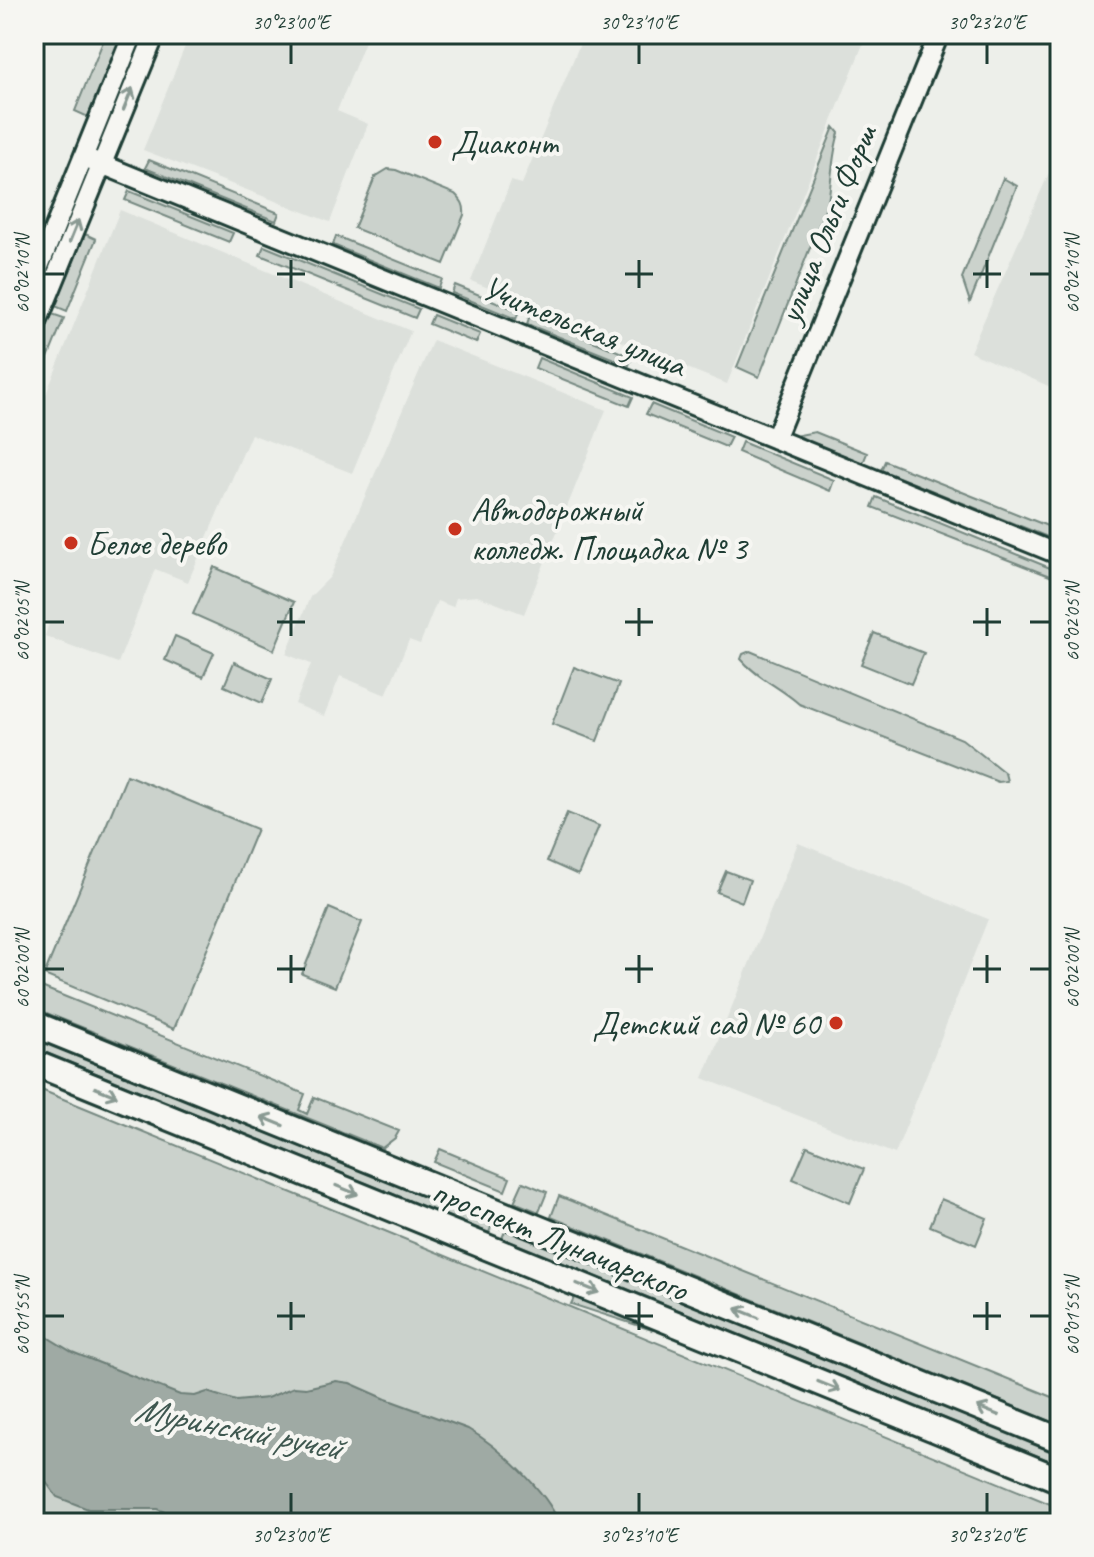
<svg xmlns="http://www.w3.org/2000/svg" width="1094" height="1557" viewBox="0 0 1094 1557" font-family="Caveat,sans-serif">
	<rect width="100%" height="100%" fill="#edefea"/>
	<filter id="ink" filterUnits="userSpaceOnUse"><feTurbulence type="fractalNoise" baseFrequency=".0125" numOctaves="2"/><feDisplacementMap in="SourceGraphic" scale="16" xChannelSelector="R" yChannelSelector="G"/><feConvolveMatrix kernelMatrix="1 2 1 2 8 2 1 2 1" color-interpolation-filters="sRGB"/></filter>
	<g filter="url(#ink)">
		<!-- built -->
		<path fill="#dce0db" d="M 190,34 L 368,34 L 337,111 L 368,124 L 330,222 L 143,150 Z
			M 584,34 L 867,34 L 727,384 L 471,281 L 511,181 L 522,184 Z
			M 1056,157 L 1060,159 L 1060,391 L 970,352 Z
			M 120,210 L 411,331 L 352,473 L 251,434 L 188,582 L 155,569 L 118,663 L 45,636 L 49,623 L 34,617 L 34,424 Z
			M 433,340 L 606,410 L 524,614 L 477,596 L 456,598 L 453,607 L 437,601 L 420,644 L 409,640 L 386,695 L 340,676 L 324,716 L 295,704 L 311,664 L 286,654 L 310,597 L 330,577 Z
			M 798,843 L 988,919 L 895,1154 L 703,1078 Z"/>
		<!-- green -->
		<path fill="#cbd2cc" stroke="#758880" stroke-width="2" d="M 106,34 L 122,34 L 88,117 L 75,111 Z
			M 834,127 L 839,133 C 832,155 832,178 828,202 L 759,377 L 737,367 Z
			M 149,160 L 279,213 L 276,221 L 145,168 Z
			M 388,169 L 396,170 L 455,194 C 462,201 465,205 464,215 L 444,264 L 354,228 L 375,177 Z
			M 1003,178 L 1017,186 L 970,302 L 962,278 Z
			M 129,191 L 233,233 L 229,242 L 125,200 Z
			M 85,234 L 96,239 L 67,311 L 55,306 Z
			M 336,236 L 442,279 L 439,288 L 333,245 Z
			M 264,246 L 419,309 L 415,318 L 260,255 Z
			M 455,285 L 519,311 L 516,319 L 452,293 Z
			M 52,314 L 64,318 L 34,393 L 34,359 Z
			M 433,315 L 480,334 L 476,343 L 429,324 Z
			M 530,315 L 632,357 L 629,365 L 527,324 Z
			M 539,358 L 633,397 L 629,406 L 535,368 Z
			M 651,404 L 731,437 L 726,447 L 646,414 Z
			M 815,432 L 867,453 L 863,463 L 805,440 L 799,435 Z
			M 742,442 L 834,480 L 830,491 L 738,452 Z
			M 885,461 L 1060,531 L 1060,542 L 881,470 Z
			M 876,497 L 1060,572 L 1060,580 L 872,507 Z
			M 214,567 L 294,602 L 274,650 L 193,614 Z
			M 874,633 L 924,653 L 911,684 L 861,664 Z
			M 175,636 L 214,653 L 203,677 L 165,660 Z
			M 750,651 L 962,739 L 1005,773 L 1007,781 L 998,782 L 799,704 C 780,687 757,678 741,659 L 743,654 Z
			M 234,662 L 272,679 L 262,703 L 224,686 Z
			M 574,667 L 619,684 L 597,741 L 552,724 Z
			M 127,775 L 257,829 L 174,1029 L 44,975 Z
			M 567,813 L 599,826 L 578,875 L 547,861 Z
			M 726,871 L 750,880 L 742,902 L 717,892 Z
			M 329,908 L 362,922 L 335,987 L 302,974 Z
			M 34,984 L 305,1094 L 299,1110 L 307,1114 L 314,1097 L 399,1131 L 395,1138 L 382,1148 L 34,1008 Z
			M 34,1037 L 492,1224 L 489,1233 L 34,1048 Z
			M 34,1087 L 1060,1508 L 1060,1523 L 34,1523 Z
			M 807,1146 L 864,1169 L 850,1203 L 793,1179 Z
			M 440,1149 L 510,1178 L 505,1191 L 434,1162 Z
			M 523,1182 L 547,1192 L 539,1212 L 514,1202 Z
			M 559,1196 L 1060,1400 L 1060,1425 L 551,1217 Z
			M 941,1199 L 987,1218 L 976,1245 L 930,1226 Z
			M 506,1229 L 1060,1454 L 1060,1465 L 502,1238 Z
			M 575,1296 L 653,1327 L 652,1330 L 571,1304 Z"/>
		<!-- water -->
		<path fill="#9faaa4" stroke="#6c7e77" stroke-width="2" d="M 34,1329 L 72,1352 L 180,1395 L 195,1396 L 207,1392 L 236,1401 L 267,1398 L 294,1387 L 306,1388 L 336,1381 L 350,1383 L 386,1399 L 468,1429 C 498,1446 547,1491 559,1523 L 193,1523 L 157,1509 L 88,1509 L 57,1497 L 34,1466 Z"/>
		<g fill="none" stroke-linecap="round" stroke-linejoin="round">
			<defs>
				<path id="minor" d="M 84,157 L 1060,555
					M 34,279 L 133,34
					M 34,330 L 155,34
					M 775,439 L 939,34"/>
				<path id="major" d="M 34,1024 L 1060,1440
					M 34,1063 L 1060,1480"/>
			</defs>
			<!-- minor casing -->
			<use href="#minor" stroke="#1f3d34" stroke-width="24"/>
			<!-- major casing -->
			<use href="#major" stroke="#1f3d34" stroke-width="30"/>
			<!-- minor -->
			<use href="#minor" stroke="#f6f6f2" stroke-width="18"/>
			<!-- major -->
			<use href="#major" stroke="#f6f6f2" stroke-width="24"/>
		</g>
		<!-- one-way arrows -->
		<defs><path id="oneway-shaft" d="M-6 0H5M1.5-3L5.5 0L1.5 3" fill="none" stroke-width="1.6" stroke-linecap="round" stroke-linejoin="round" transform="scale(2)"/></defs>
		<g stroke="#8a9a93">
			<use href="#oneway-shaft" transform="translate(128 99) rotate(-68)"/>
			<use href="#oneway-shaft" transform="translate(74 231) rotate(-68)"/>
			<use href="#oneway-shaft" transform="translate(106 1092) rotate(22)"/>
			<use href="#oneway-shaft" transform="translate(272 1121) rotate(-158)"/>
			<use href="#oneway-shaft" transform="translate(347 1190) rotate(22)"/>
			<use href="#oneway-shaft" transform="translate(588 1288) rotate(22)"/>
			<use href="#oneway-shaft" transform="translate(747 1313) rotate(-158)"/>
			<use href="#oneway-shaft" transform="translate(829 1386) rotate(22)"/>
			<use href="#oneway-shaft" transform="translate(988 1411) rotate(-158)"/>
		</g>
	</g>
	<!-- ticks -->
	<path fill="none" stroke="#1f3d34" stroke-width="3" d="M 291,44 L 291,64M 639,44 L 639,64M 987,44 L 987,64M 291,260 L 291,288M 639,260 L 639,288M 987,260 L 987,288M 44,274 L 64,274M 277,274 L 305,274M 625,274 L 653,274M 973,274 L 1001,274M 1030,274 L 1050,274M 291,608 L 291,636M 639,608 L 639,636M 987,608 L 987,636M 44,622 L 64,622M 277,622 L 305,622M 625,622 L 653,622M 973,622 L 1001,622M 1030,622 L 1050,622M 291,955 L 291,983M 639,955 L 639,983M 987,955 L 987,983M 44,969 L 64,969M 277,969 L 305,969M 625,969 L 653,969M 973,969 L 1001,969M 1030,969 L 1050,969M 291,1302 L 291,1330M 639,1302 L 639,1330M 987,1302 L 987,1330M 44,1316 L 64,1316M 277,1316 L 305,1316M 625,1316 L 653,1316M 973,1316 L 1001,1316M 1030,1316 L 1050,1316M 291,1493 L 291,1513M 639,1493 L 639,1513M 987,1493 L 987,1513"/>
	<!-- markers -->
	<g fill="#c8321e" stroke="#f6f6f2" stroke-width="3">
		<circle cx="435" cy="142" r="8"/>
		<circle cx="455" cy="529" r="8"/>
		<circle cx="71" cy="543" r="8"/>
		<circle cx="836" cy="1023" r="8"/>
	</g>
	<g text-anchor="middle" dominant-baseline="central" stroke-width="8" stroke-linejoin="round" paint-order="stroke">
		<!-- poi labels -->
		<g font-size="34" fill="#1f3d34" stroke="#f6f6f2" text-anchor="start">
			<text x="451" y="142">Диаконт</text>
			<text x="471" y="509">Автодорожный<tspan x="471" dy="39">колледж. Площадка № 3</tspan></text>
			<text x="87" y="543">Белое дерево</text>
			<text x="820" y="1023" text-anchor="end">Детский сад № 60</text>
		</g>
		<!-- street labels -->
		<g font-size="34" fill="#1f3d34" stroke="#f6f6f2">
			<text transform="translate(827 224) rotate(-68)">улица Ольги Форш</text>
			<text transform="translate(584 326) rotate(22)">Учительская улица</text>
			<text transform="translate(560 1240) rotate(22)">проспект Луначарского</text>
		</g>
		<!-- water labels -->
		<g font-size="36" font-style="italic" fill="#3f5850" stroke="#f6f6f2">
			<text transform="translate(238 1428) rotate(11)">Муринский ручей</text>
		</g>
	</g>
	<!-- margin -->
	<rect width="1094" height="1557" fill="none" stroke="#f6f6f2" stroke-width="88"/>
	<rect x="44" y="44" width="1006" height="1469" fill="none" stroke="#1f3d34" stroke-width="3"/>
	<g font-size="20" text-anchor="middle" fill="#1f3d34">
		<text x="291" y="29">30°23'00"E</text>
		<text x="639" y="29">30°23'10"E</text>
		<text x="987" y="29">30°23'20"E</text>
		<text transform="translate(22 274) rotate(-90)" y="7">60°02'10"N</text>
		<text transform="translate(1072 274) rotate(-90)" y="7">60°02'10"N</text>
		<text transform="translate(22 622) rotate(-90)" y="7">60°02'05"N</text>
		<text transform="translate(1072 622) rotate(-90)" y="7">60°02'05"N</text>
		<text transform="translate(22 969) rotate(-90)" y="7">60°02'00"N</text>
		<text transform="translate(1072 969) rotate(-90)" y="7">60°02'00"N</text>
		<text transform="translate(22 1316) rotate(-90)" y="7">60°01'55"N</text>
		<text transform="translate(1072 1316) rotate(-90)" y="7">60°01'55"N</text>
		<text x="291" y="1542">30°23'00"E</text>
		<text x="639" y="1542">30°23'10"E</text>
		<text x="987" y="1542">30°23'20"E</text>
	</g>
</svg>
